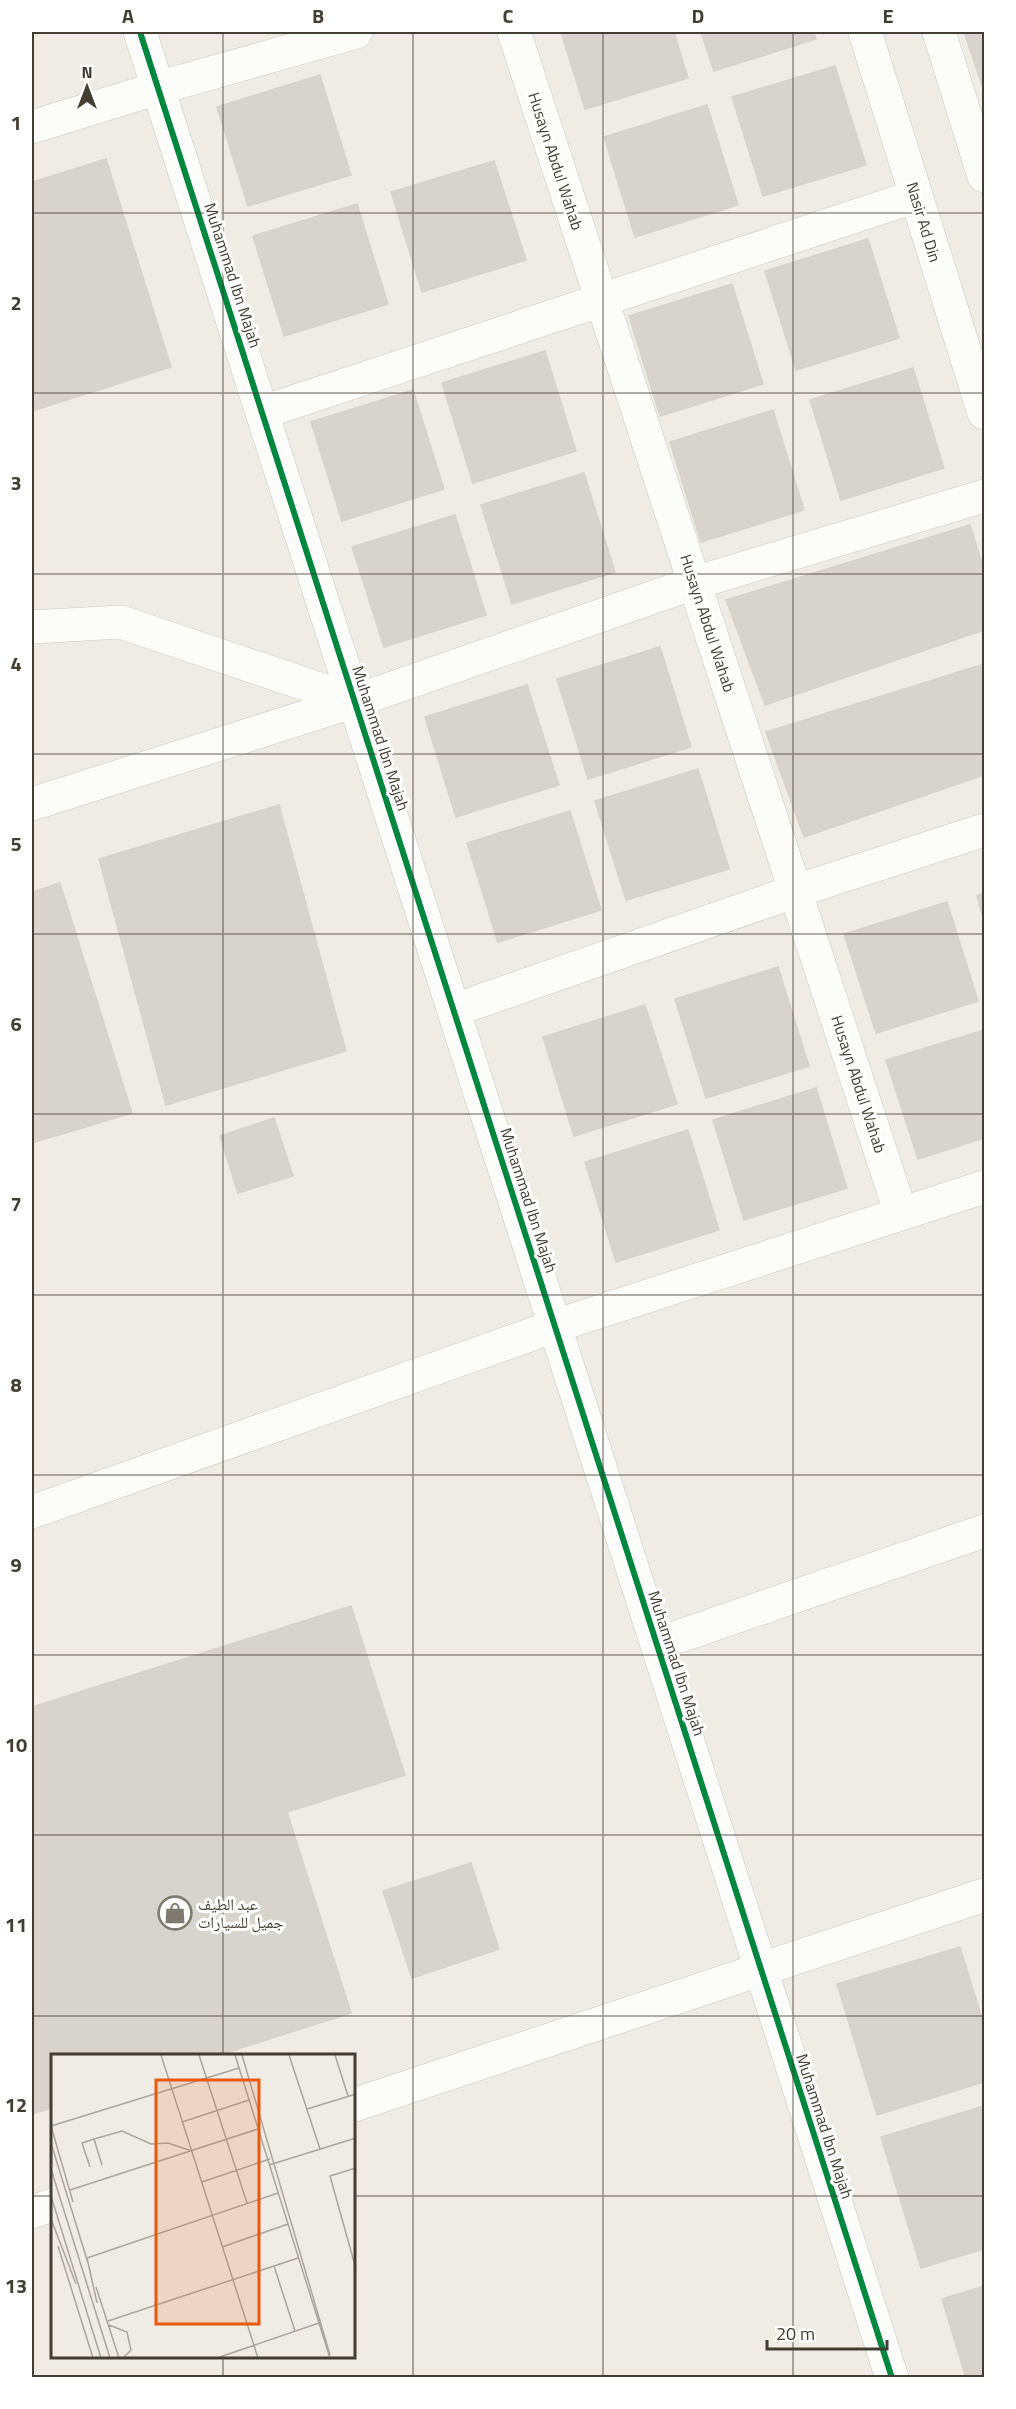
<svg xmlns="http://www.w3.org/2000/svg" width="1016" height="2409" viewBox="0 0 1016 2409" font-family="'Titillium Web','Noto Naskh Arabic',sans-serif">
	<rect width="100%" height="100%" fill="#eeece5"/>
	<!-- building -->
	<path fill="#d7d4cd" stroke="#d6d3cb" stroke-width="1.5" d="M 561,32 L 674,32 L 688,78 L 585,109 Z
		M 701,32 L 814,32 L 816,39 L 714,71 Z
		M 964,32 L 984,32 L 984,91 Z
		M 835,66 L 866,165 L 763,196 L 732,97 Z
		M 320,75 L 351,175 L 248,206 L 217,107 Z
		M 707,105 L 738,205 L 635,237 L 604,137 Z
		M 106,159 L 171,367 L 32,411 L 32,182 Z
		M 494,161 L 526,260 L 422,292 L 391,192 Z
		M 357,204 L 388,304 L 284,336 L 253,236 Z
		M 868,239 L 899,338 L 796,370 L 765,271 Z
		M 732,284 L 763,384 L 660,416 L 629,316 Z
		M 545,351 L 576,451 L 473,483 L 442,383 Z
		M 913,368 L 944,468 L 841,500 L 810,400 Z
		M 413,390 L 444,489 L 342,521 L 311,422 Z
		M 773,410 L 804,510 L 701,542 L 670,442 Z
		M 584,473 L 615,572 L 512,604 L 481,505 Z
		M 455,515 L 486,615 L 384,647 L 352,547 Z
		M 970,525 L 984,570 L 984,630 L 765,705 L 726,600 Z
		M 660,647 L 691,747 L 588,779 L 557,679 Z
		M 984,664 L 984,775 L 804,837 L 766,732 Z
		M 527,685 L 559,785 L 456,817 L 425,717 Z
		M 698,769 L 729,869 L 626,900 L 595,801 Z
		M 279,805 L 346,1051 L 166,1105 L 99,859 Z
		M 570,811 L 601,910 L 498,942 L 467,843 Z
		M 60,883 L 132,1113 L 32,1143 L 32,892 Z
		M 984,893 L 984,921 L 977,896 Z
		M 947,902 L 978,1001 L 876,1033 L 844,934 Z
		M 778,967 L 809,1066 L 706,1098 L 675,999 Z
		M 645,1005 L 677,1104 L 574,1136 L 543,1037 Z
		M 984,1030 L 984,1138 L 918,1159 L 886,1060 Z
		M 816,1088 L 847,1188 L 744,1220 L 713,1120 Z
		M 274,1118 L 293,1176 L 238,1193 L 220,1136 Z
		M 688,1130 L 719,1230 L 616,1262 L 585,1162 Z
		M 351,1606 L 405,1775 L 287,1812 L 351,2013 L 219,2055 L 52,2055 L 52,2108 L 32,2114 L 32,1707 Z
		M 471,1863 L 499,1949 L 412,1978 L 383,1891 Z
		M 960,1947 L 984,2025 L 984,2082 L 877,2115 L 837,1984 Z
		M 984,2106 L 984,2249 L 921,2268 L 881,2137 Z
		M 984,2286 L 984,2378 L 966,2378 L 942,2299 Z"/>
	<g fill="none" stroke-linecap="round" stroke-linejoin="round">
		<defs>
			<path id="minor" d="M 140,32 L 892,2378
				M 514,32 L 901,1214
				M 865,32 L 984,413
				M 939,32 L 984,176
				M 32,127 L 158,88 L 356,32
				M 263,412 L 916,196
				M 32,627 L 121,622 L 355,701
				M 32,804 L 355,701 L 694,583 L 984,496
				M 454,1010 L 796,891 L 984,830
				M 32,1512 L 555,1326 L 984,1187
				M 657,1644 L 984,1531
				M 354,2105 L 984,1895
				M 32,2212 L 52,2205"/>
		</defs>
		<!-- minor casing -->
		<use href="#minor" stroke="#cac8c1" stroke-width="34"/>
		<!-- minor -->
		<use href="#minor" stroke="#fcfcfb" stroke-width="33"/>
		<defs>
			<path id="cycleway" d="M 140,32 L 892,2378"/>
		</defs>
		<!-- cycleway casing -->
		<use href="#cycleway" stroke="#fff" stroke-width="10"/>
		<!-- cycleway -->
		<use href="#cycleway" stroke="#00873e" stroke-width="6"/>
	</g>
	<!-- grid -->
	<path fill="none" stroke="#433d32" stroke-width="1.5" stroke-opacity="0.55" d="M 223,32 L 223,2055M 413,32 L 413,2378M 603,32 L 603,2378M 793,32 L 793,2378M 32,213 L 984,213M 32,393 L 984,393M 32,574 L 984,574M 32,754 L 984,754M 32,934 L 984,934M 32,1114 L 984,1114M 32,1295 L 984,1295M 32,1475 L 984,1475M 32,1655 L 984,1655M 32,1835 L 984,1835M 32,2016 L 984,2016M 32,2196 L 52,2196M 354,2196 L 984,2196M 223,2356 L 223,2378"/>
	<!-- icons -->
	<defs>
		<symbol id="shop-ring" viewBox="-11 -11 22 22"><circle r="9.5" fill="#fff" stroke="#7f7a71" stroke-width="1.5"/><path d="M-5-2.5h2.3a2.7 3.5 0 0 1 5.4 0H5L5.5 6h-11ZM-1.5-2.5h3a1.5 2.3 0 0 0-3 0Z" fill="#7f7a71"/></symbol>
	</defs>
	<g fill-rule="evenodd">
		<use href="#shop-ring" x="156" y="1894" width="38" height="38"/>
	</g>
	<g text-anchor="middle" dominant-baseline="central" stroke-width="6" stroke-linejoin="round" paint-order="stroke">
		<!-- street labels -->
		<g font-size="16" fill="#433d32" stroke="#fff">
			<text transform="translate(556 161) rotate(72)">Husayn Abdul Wahab</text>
			<text transform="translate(924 222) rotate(73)">Nasir Ad Din</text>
			<text transform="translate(233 275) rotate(72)">Muhammad Ibn Majah</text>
			<text transform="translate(708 623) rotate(72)">Husayn Abdul Wahab</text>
			<text transform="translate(381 738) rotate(72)">Muhammad Ibn Majah</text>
			<text transform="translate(859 1084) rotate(72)">Husayn Abdul Wahab</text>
			<text transform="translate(529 1200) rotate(72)">Muhammad Ibn Majah</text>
			<text transform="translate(677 1663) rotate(72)">Muhammad Ibn Majah</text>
			<text transform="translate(825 2126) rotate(72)">Muhammad Ibn Majah</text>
		</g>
		<!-- poi labels -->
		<g font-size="16" fill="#433d32" stroke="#fff" text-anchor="start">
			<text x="198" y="1904">عبد الطيف<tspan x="198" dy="18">جميل للسيارات</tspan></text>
		</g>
	</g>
	<!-- overview -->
	<g transform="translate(51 2054)">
		<rect width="304" height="304" fill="#eeece5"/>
		<path fill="none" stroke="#aaa69d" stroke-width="1.5" d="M 110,1 L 207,304M 148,1 L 196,149M 184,1 L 279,304M 191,1 L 279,301M 238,1 L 269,95M 284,1 L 297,42M 256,55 L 305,40M 131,68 L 198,46M 0,72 L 188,14M 0,72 L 22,148M 0,89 L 37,209M 51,111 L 43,85 L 71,77 L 100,90 L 117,89 L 141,97M 218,111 L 305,84M 39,113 L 31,89 L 43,85M 305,114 L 279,122 L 305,215M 0,115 L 59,304M 151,128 L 219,105M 19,136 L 207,75M 0,142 L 50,304M 0,165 L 25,230M 7,192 L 42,304M 171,193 L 237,170M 36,204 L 227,139M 36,204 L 46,249M 223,212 L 244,277M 45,233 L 68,304M 57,267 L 247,204M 58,271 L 76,278 L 80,296 L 72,304M 166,304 L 268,269"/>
		<path fill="#e8590c" fill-opacity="0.15" stroke="#e8590c" stroke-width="3" d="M 105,26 L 208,26 L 208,270 L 105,270 Z"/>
		<rect width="304" height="304" fill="none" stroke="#433d32" stroke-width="3"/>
	</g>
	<!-- border -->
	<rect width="1016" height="2409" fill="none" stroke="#ffffff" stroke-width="66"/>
	<!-- north arrow -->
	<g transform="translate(87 87)" stroke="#ffffff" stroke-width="4.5" paint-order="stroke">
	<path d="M0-4.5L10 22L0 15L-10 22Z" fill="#433d32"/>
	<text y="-9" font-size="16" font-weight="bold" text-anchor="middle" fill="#433d32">N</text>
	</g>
	<!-- scale -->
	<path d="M767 2340v9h120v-9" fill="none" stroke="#433d32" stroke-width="3"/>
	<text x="776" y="2340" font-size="18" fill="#433d32" stroke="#ffffff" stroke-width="4.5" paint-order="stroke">20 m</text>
	<rect x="33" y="33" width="950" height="2343" fill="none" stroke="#433d32" stroke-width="2"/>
	<g font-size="20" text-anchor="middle" font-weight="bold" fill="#433d32">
		<text x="128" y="23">A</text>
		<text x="318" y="23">B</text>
		<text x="508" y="23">C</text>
		<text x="698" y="23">D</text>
		<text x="888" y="23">E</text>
		<text x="16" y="130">1</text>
		<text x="16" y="310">2</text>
		<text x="16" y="490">3</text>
		<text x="16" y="671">4</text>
		<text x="16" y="851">5</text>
		<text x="16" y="1031">6</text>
		<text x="16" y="1211">7</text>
		<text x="16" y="1392">8</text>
		<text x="16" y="1572">9</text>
		<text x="16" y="1752">10</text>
		<text x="16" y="1932">11</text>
		<text x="16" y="2112">12</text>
		<text x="16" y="2293">13</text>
	</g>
</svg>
